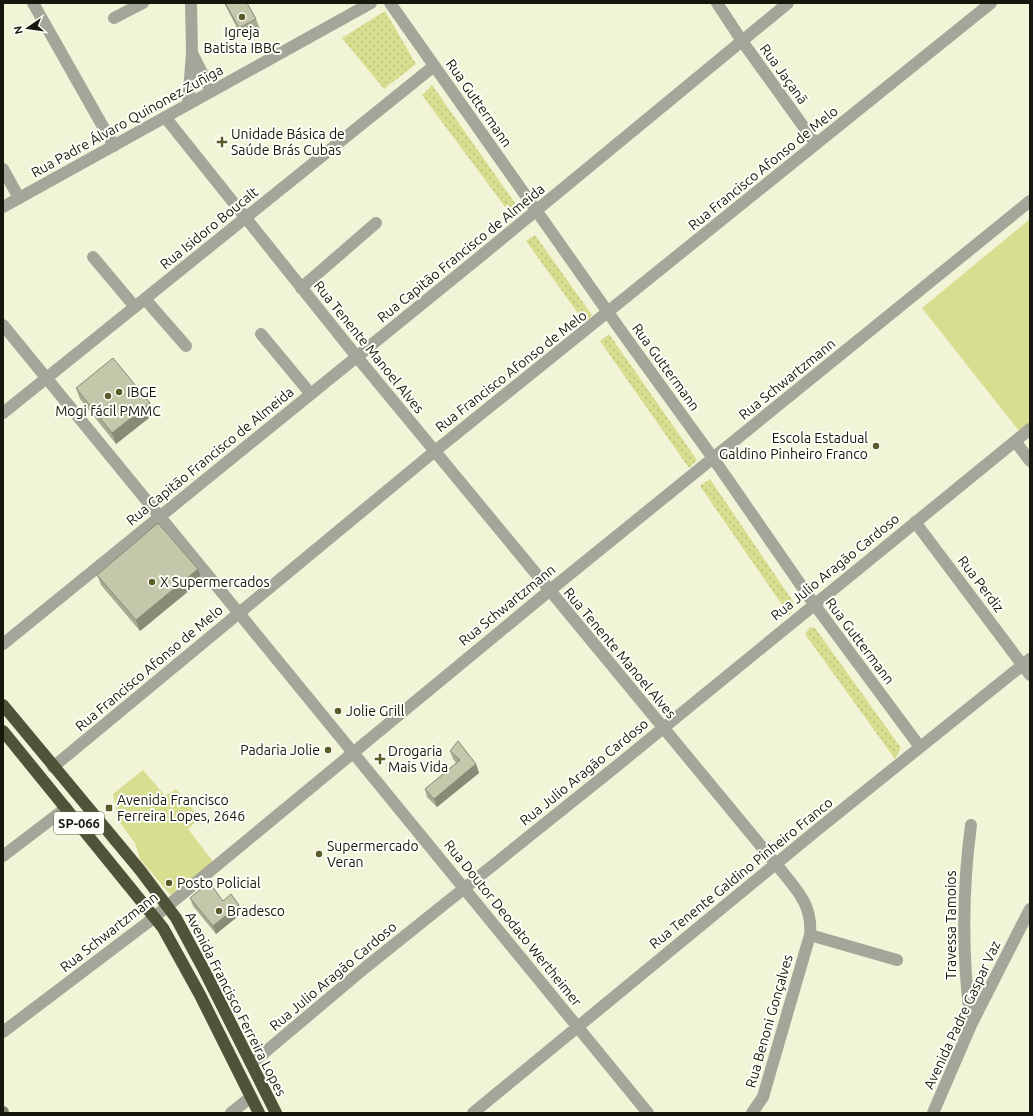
<svg xmlns="http://www.w3.org/2000/svg" width="1033" height="1116" viewBox="0 0 1033 1116" font-family="Ubuntu,sans-serif">
	<defs>
		<pattern id="grass-dots" width="8" height="8" patternUnits="userSpaceOnUse"><rect width="8" height="8" fill="#d8de8f"/><path d="M2 2h.1M6 6h.1" fill="none" stroke="#b9be7a" stroke-width="1.8" stroke-linecap="round"/></pattern>
	</defs>
	<rect width="100%" height="100%" fill="#f1f4d6"/>
	<!-- grass -->
	<path fill="url(#grass-dots)" d="M 385,11 L 416,64 L 384,89 L 342,38 Z
		M 432,85 L 522,213 L 514,219 L 422,95 Z
		M 535,235 L 592,315 L 585,323 L 526,241 Z
		M 609,334 L 697,460 L 689,468 L 600,341 Z
		M 710,479 L 796,606 L 789,615 L 700,486 Z
		M 810,627 L 815,628 L 901,748 L 895,759 L 805,634 Z"/>
	<!-- park -->
	<path fill="#d8de8f" d="M 1030,219 L 1030,422 L 1019,431 L 922,308 Z
		M 143,770 L 165,796 L 176,789 L 200,818 L 188,829 L 215,864 L 174,899 L 140,859 L 135,843 L 118,820 L 113,794 Z"/>
	<g fill="none" stroke-linecap="round" stroke-linejoin="round">
		<!-- street -->
		<path stroke="#a5a69a" stroke-width="12" d="M 33,3 L 114,146
			M 390,3 L 624,335 L 713,458 L 814,604 L 920,747
			M 717,3 L 742,41 L 816,144
			M 114,18 L 143,3
			M 192,53 L 211,91
			M 188,104 L 192,53 L 191,3
			M 165,117 L 357,357 L 776,864 C 794,887 813,903 810,935 L 763,1097 L 752,1113
			M 3,169 L 19,198
			M 3,207 L 371,3
			M 93,257 L 135,307
			M 301,288 L 376,223
			M 145,299 L 186,346
			M 3,325 L 648,1113
			M 261,334 L 310,393
			M 3,413 L 434,66
			M 1015,441 L 1030,461
			M 915,522 L 1030,675
			M 3,644 L 487,251 L 788,3
			M 53,767 L 435,451 L 991,3
			M 3,856 L 66,808
			M 810,935 L 897,960
			M 971,1025 C 962,958 962,892 971,825
			M 3,1032 L 147,923 L 549,591 L 1030,201
			M 252,1063 L 366,967 L 613,769 L 1030,429
			M 231,1113 L 251,1097
			M 473,1113 L 817,830 L 1030,659
			M 933,1113 L 971,1025 L 1030,909"/>
		<!-- secondary -->
		<path stroke="#818270" stroke-width="12" d="M 3,1112 L 3,1113"/>
		<!-- highway -->
		<path stroke="#515339" stroke-width="12" d="M 3,705 L 140,870 L 176,918 L 204,970 L 276,1113
			M 3,731 L 163,928 L 200,995 L 259,1113"/>
	</g>
	<!-- wall -->
	<path fill="#a9ab91" d="M 224,3 L 247,3 L 256,19 L 260,29 L 243,39 Z
		M 76,388 L 154,414 L 116,444 L 80,399 Z
		M 97,575 L 202,580 L 140,631 L 101,585 Z
		M 450,751 L 476,764 L 479,773 L 437,807 L 427,797 L 425,789 L 456,763 L 453,759 Z
		M 190,898 L 223,901 L 239,905 L 242,913 L 216,934 L 193,906 Z"/>
	<!-- shaded-wall -->
	<path fill="#898b76" d="M 150,403 L 154,414 L 116,444 L 112,433 Z
		M 198,569 L 202,580 L 140,631 L 136,620 Z
		M 476,764 L 479,773 L 437,807 L 434,799 Z
		M 239,905 L 242,913 L 216,934 L 213,926 Z"/>
	<!-- building -->
	<path fill="#c4c7a9" stroke="#898b76" d="M 225,3 L 247,3 L 256,19 L 239,28 Z
		M 113,358 L 150,403 L 112,433 L 76,388 Z
		M 158,523 L 198,569 L 136,620 L 97,575 Z
		M 458,741 L 476,764 L 434,799 L 425,789 L 460,760 L 450,751 Z
		M 209,882 L 223,901 L 231,894 L 239,905 L 213,926 L 190,898 Z"/>
	<!-- markers -->
	<g fill="#595b29" stroke="#fefff9" stroke-width="1.5">
		<circle cx="242" cy="17" r="4"/>
		<path d="M220 136h4v4h4v4h-4v4h-4v-4h-4v-4h4z"/>
		<circle cx="119" cy="392" r="4"/>
		<circle cx="108" cy="396" r="4"/>
		<circle cx="876" cy="446" r="4"/>
		<circle cx="152" cy="582" r="4"/>
		<circle cx="338" cy="711" r="4"/>
		<circle cx="328" cy="750" r="4"/>
		<path d="M378 753h4v4h4v4h-4v4h-4v-4h-4v-4h4z"/>
		<rect x="105" y="804" width="8" height="8" rx="2"/>
		<circle cx="319" cy="854" r="4"/>
		<circle cx="169" cy="883" r="4"/>
		<circle cx="219" cy="911" r="4"/>
	</g>
	<g text-anchor="middle" dominant-baseline="central" stroke-width="4" stroke-linejoin="round" paint-order="stroke">
		<!-- shield labels -->
		<rect fill="#fefff9" stroke="#5c5d53" stroke-width="1" x="54" y="812" width="50" height="22" rx="3"/>
		<g font-size="13" font-weight="bold" fill="#16170c">
			<text x="79" y="823">SP-066</text>
		</g>
		<!-- poi labels -->
		<g font-size="14" fill="#16170c" stroke="#fefff9" text-anchor="start">
			<text x="242" y="32" text-anchor="middle">Igreja<tspan x="242" dy="16">Batista IBBC</tspan></text>
			<text x="231" y="134">Unidade Básica de<tspan x="231" dy="16">Saúde Brás Cubas</tspan></text>
			<text x="127" y="392">IBGE</text>
			<text x="108" y="411" text-anchor="middle">Mogi fácil PMMC</text>
			<text x="868" y="438" text-anchor="end">Escola Estadual<tspan x="868" dy="16">Galdino Pinheiro Franco</tspan></text>
			<text x="160" y="582">X Supermercados</text>
			<text x="346" y="711">Jolie Grill</text>
			<text x="320" y="750" text-anchor="end">Padaria Jolie</text>
			<text x="388" y="751">Drogaria<tspan x="388" dy="16">Mais Vida</tspan></text>
			<text x="117" y="800">Avenida Francisco<tspan x="117" dy="16">Ferreira Lopes, 2646</tspan></text>
			<text x="327" y="846">Supermercado<tspan x="327" dy="16">Veran</tspan></text>
			<text x="177" y="883">Posto Policial</text>
			<text x="227" y="911">Bradesco</text>
		</g>
		<!-- street labels -->
		<g font-size="14" fill="#16170c" stroke="#fefff9">
			<text transform="translate(784 74) rotate(54)">Rua Jaçanã</text>
			<text transform="translate(479 103) rotate(55)">Rua Guttermann</text>
			<text transform="translate(127 121) rotate(-29)">Rua Padre Álvaro Quinonez Zuñiga</text>
			<text transform="translate(763 168) rotate(-39)">Rua Francisco Afonso de Melo</text>
			<text transform="translate(209 228) rotate(-39)">Rua Isidoro Boucalt</text>
			<text transform="translate(461 253) rotate(-39)">Rua Capitão Francisco de Almeida</text>
			<text transform="translate(369 347) rotate(51)">Rua Tenente Manoel Alves</text>
			<text transform="translate(666 367) rotate(54)">Rua Guttermann</text>
			<text transform="translate(511 371) rotate(-38)">Rua Francisco Afonso de Melo</text>
			<text transform="translate(787 379) rotate(-39)">Rua Schwartzmann</text>
			<text transform="translate(210 456) rotate(-39)">Rua Capitão Francisco de Almeida</text>
			<text transform="translate(835 567) rotate(-39)">Rua Julio Aragão Cardoso</text>
			<text transform="translate(981 584) rotate(53)">Rua Perdiz</text>
			<text transform="translate(507 605) rotate(-39)">Rua Schwartzmann</text>
			<text transform="translate(860 641) rotate(53)">Rua Guttermann</text>
			<text transform="translate(620 653) rotate(50)">Rua Tenente Manoel Alves</text>
			<text transform="translate(149 668) rotate(-40)">Rua Francisco Afonso de Melo</text>
			<text transform="translate(584 772) rotate(-39)">Rua Julio Aragão Cardoso</text>
			<text transform="translate(741 873) rotate(-39)">Rua Tenente Galdino Pinheiro Franco</text>
			<text transform="translate(513 923) rotate(51)">Rua Doutor Deodato Wertheimer</text>
			<text transform="translate(951 925) rotate(-90)">Travessa Tamoios</text>
			<text transform="translate(109 932) rotate(-38)">Rua Schwartzmann</text>
			<text transform="translate(333 976) rotate(-40)">Rua Julio Aragão Cardoso</text>
			<text transform="translate(236 1004) rotate(63)">Avenida Francisco Ferreira Lopes</text>
			<text transform="translate(962 1015) rotate(-65)">Avenida Padre Gaspar Vaz</text>
			<text transform="translate(769 1021) rotate(-74)">Rua Benoni Gonçalves</text>
		</g>
	</g>
	<!-- border -->
	<rect width="1033" height="1116" fill="none" stroke="#16170c" stroke-width="8"/>
	<!-- north arrow -->
	<g transform="translate(28 28) rotate(257)" stroke="#fefff9" stroke-width="3" paint-order="stroke">
	<path d="M0-3L7 15L0 10L-7 15Z" fill="#16170c"/>
	<text y="-6" font-size="11" font-weight="bold" text-anchor="middle" fill="#16170c">N</text>
	</g>
</svg>
